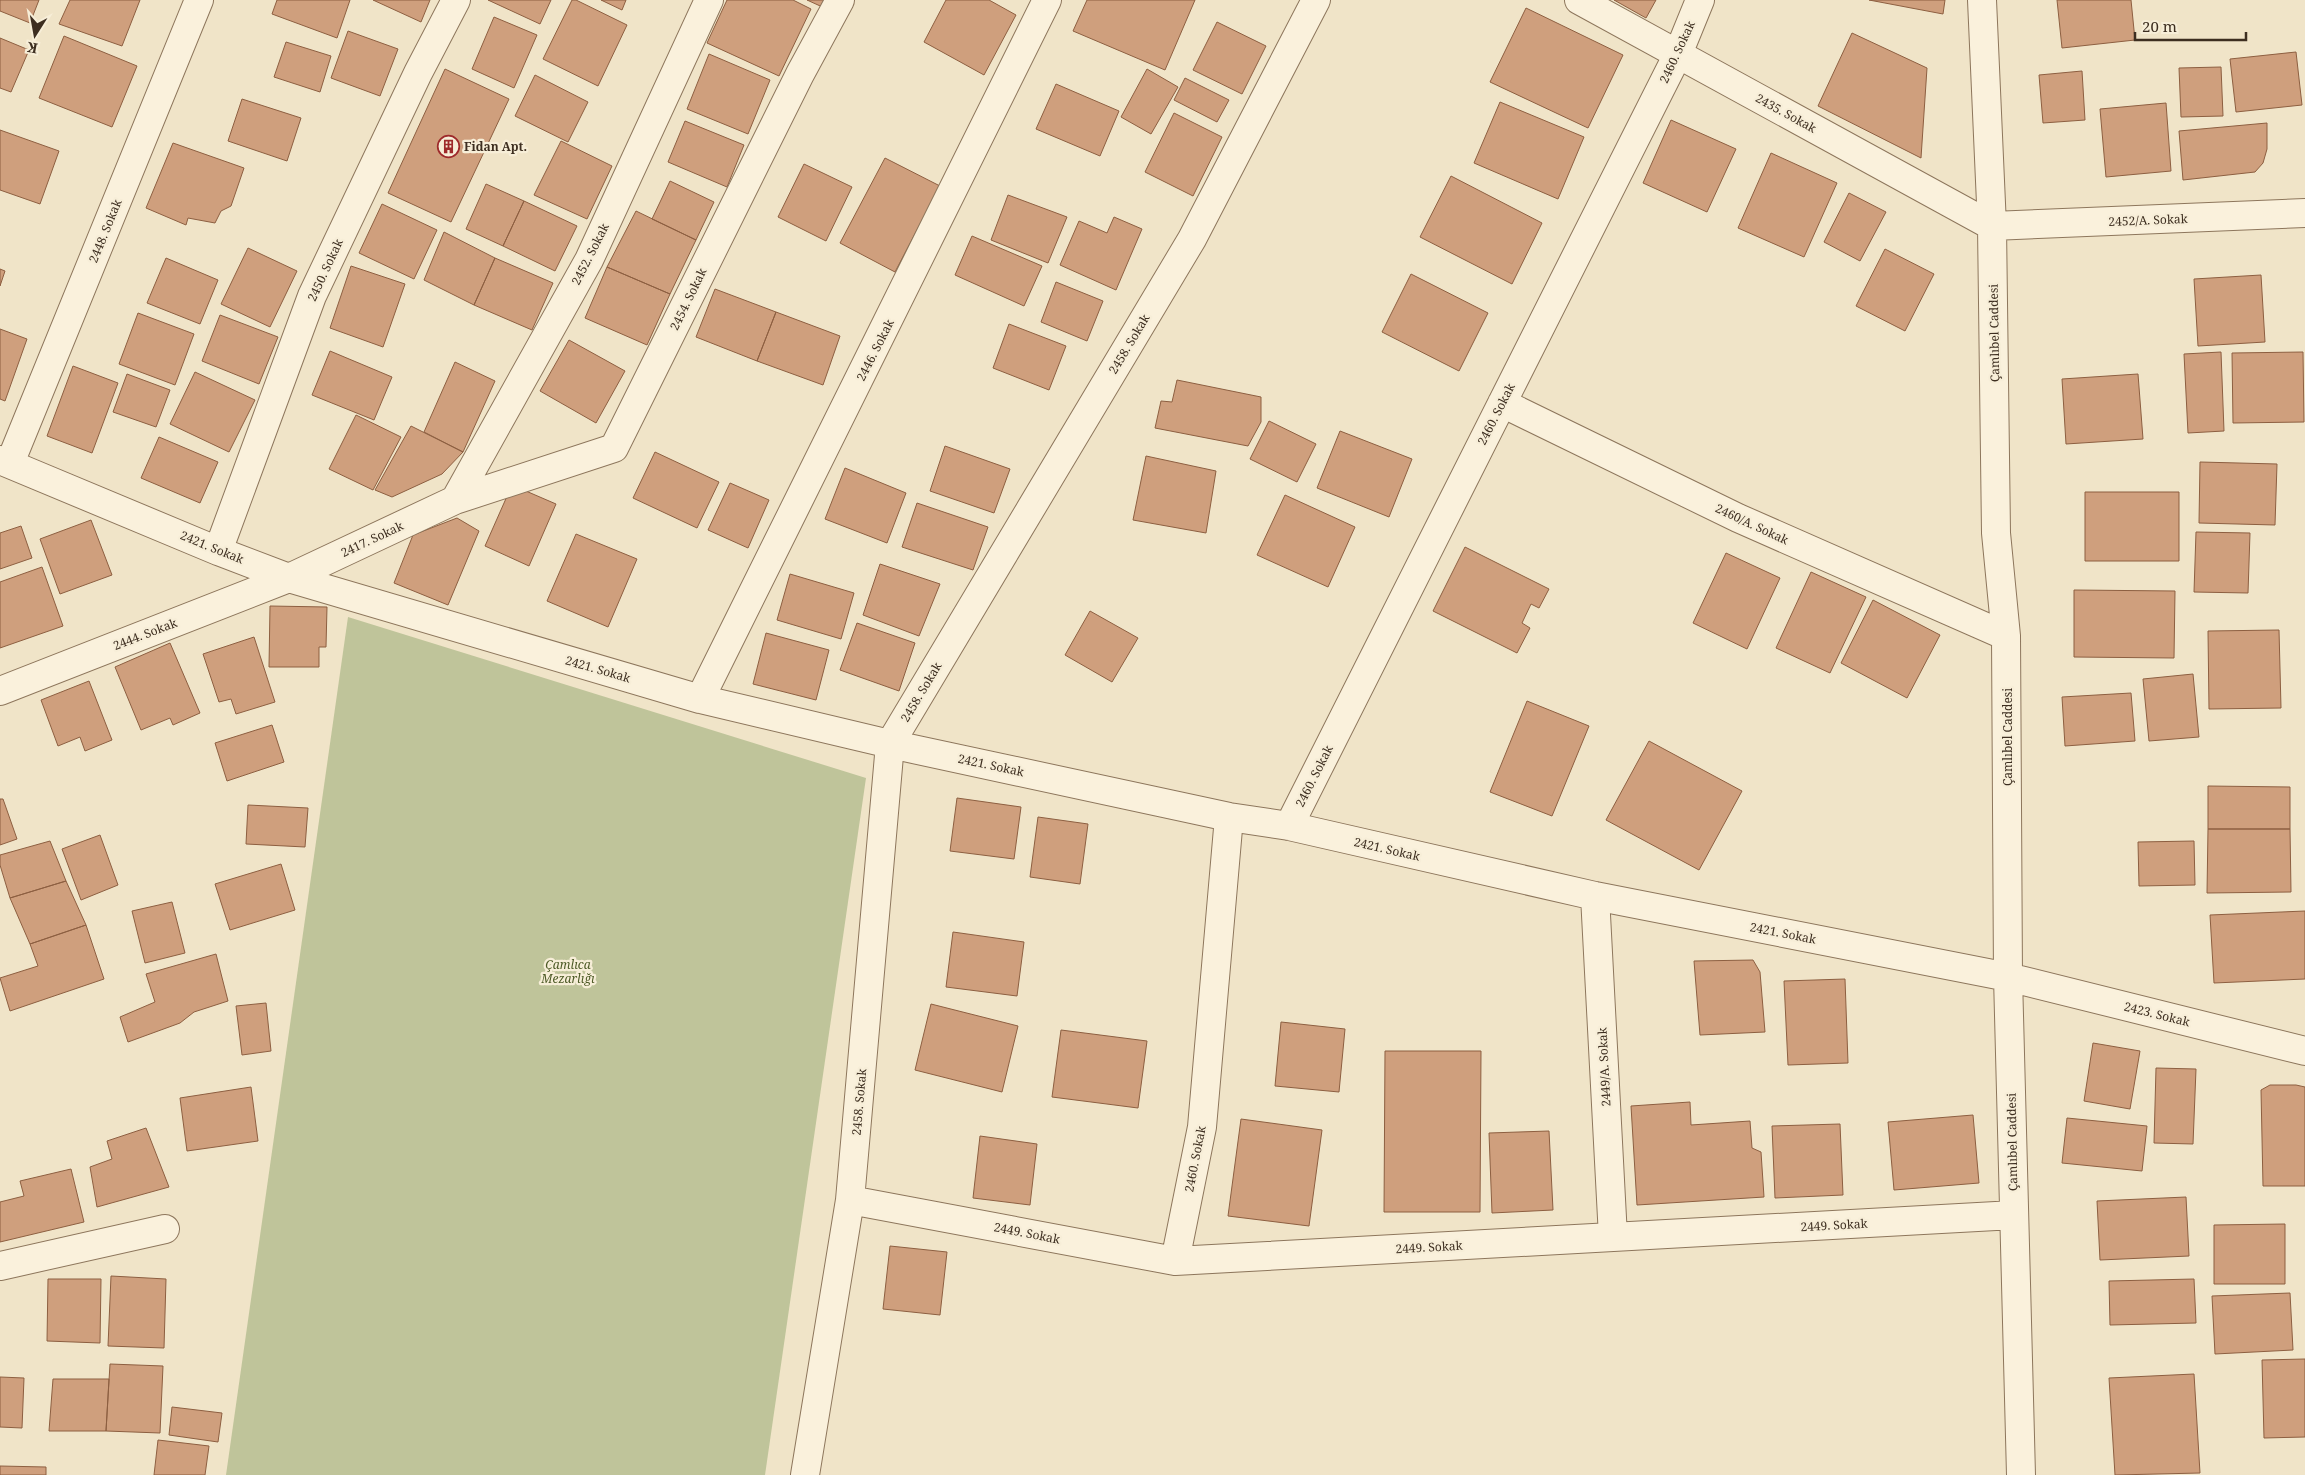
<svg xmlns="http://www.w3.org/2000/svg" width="2305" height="1475" viewBox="0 0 2305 1475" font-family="'Noto Serif',serif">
	<rect width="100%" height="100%" fill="#f0e4c8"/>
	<!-- cemetery -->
	<path fill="#bfc49a" d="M 348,617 L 866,778 L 765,1475 L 226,1475 Z"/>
	<!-- building -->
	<path fill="#cf9f7d" stroke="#8d5f41" d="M 0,0 L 39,0 L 30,23 L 0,11 Z
		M 70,0 L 140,0 L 122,46 L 59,24 Z
		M 277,0 L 350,0 L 337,38 L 272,14 Z
		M 373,0 L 430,0 L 421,22 Z
		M 488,0 L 551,0 L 540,24 Z
		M 572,0 L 576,0 L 627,25 L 598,86 L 543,59 Z
		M 601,0 L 626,0 L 622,10 Z
		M 727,0 L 793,0 L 811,9 L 779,76 L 707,43 Z
		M 807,0 L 833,0 L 829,10 Z
		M 946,0 L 989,0 L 1016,15 L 984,75 L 924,42 Z
		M 1087,0 L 1195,0 L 1165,70 L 1073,31 Z
		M 1614,0 L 1656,0 L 1646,18 Z
		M 1869,0 L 1945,0 L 1943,14 Z
		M 2057,0 L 2131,0 L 2135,40 L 2062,48 Z
		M 1526,8 L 1623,55 L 1588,128 L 1490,82 Z
		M 494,17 L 537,35 L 514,88 L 472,69 Z
		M 1217,22 L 1266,46 L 1242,94 L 1193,70 Z
		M 348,31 L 398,49 L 380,96 L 331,78 Z
		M 1852,33 L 1927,68 L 1921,158 L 1818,106 Z
		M 64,36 L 137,66 L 112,127 L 39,98 Z
		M 0,38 L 29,50 L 11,92 L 0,88 Z
		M 286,42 L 331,56 L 320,92 L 274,77 Z
		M 2296,52 L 2302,105 L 2236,112 L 2230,59 Z
		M 709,54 L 770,80 L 748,134 L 687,109 Z
		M 2221,67 L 2223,116 L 2181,117 L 2179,68 Z
		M 445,69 L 509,99 L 451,222 L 388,193 Z
		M 1147,69 L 1178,87 L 1151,134 L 1121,117 Z
		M 2082,71 L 2085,120 L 2043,123 L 2039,75 Z
		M 535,75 L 588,102 L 568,142 L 515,116 Z
		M 1185,78 L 1229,100 L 1217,122 L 1174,100 Z
		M 1056,84 L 1119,111 L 1100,156 L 1036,129 Z
		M 242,99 L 301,118 L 287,161 L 228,141 Z
		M 1500,102 L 1584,137 L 1558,199 L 1474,163 Z
		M 2166,103 L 2171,171 L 2106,177 L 2100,109 Z
		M 1174,113 L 1222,137 L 1193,196 L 1145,172 Z
		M 1671,120 L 1736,149 L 1707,212 L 1643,183 Z
		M 685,121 L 744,145 L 727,187 L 668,162 Z
		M 2267,123 L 2267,149 L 2263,163 L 2255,172 L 2183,180 L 2179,131 Z
		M 0,130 L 59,151 L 40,204 L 0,190 Z
		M 561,141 L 612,166 L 587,219 L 534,195 Z
		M 173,143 L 244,168 L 231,206 L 221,211 L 215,223 L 188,218 L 186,225 L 146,208 Z
		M 1771,153 L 1837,183 L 1804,257 L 1738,228 Z
		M 885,158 L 940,186 L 895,272 L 840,243 Z
		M 804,164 L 852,187 L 826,241 L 778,217 Z
		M 1451,176 L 1542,223 L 1512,284 L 1420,237 Z
		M 670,181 L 714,202 L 696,240 L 652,219 Z
		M 486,184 L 524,201 L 503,246 L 466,229 Z
		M 1849,193 L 1886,212 L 1860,261 L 1824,242 Z
		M 1008,195 L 1067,217 L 1048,263 L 991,240 Z
		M 524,201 L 577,226 L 555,271 L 503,246 Z
		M 382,204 L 437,230 L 414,279 L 359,253 Z
		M 636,211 L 696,240 L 670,294 L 607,267 Z
		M 1114,217 L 1142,229 L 1116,290 L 1060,265 L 1079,221 L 1107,233 Z
		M 444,232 L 495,258 L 474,305 L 424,280 Z
		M 972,236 L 1042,266 L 1024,306 L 955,275 Z
		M 248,248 L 297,271 L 270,327 L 221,304 Z
		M 1885,249 L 1934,274 L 1905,331 L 1856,306 Z
		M 166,258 L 218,280 L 200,324 L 147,303 Z
		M 495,258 L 553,283 L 532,330 L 474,305 Z
		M 351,266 L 405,284 L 383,347 L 330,328 Z
		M 607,267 L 670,294 L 647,345 L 585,318 Z
		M 0,269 L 5,271 L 0,286 Z
		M 1411,274 L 1488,313 L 1459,371 L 1382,332 Z
		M 2261,275 L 2265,342 L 2198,346 L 2194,279 Z
		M 1056,282 L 1103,301 L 1087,341 L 1041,322 Z
		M 715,289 L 776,312 L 757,361 L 696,337 Z
		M 776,312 L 840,336 L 823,385 L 757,361 Z
		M 138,313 L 194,334 L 175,385 L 119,364 Z
		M 220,315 L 278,337 L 259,384 L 202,361 Z
		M 1009,324 L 1066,346 L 1049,390 L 993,368 Z
		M 0,329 L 27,339 L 5,401 L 0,399 Z
		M 569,340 L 625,371 L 596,423 L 540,391 Z
		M 330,351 L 392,377 L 374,420 L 312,395 Z
		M 2221,352 L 2224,431 L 2188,433 L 2184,354 Z
		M 2303,352 L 2304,422 L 2233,423 L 2232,353 Z
		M 455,362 L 495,381 L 463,452 L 424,432 Z
		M 73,366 L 118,383 L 92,453 L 47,436 Z
		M 195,372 L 255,400 L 229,452 L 170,424 Z
		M 127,374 L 170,390 L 156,427 L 113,412 Z
		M 2138,374 L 2143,439 L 2066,444 L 2062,379 Z
		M 1177,380 L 1261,397 L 1261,422 L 1248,446 L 1155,428 L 1161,401 L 1172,402 Z
		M 356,415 L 401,437 L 373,490 L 329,469 Z
		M 1269,421 L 1316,444 L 1297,482 L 1250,459 Z
		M 411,426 L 463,452 L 442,474 L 392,497 L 375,490 Z
		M 1340,431 L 1412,459 L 1389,517 L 1317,488 Z
		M 159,437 L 218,462 L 200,503 L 141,478 Z
		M 945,446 L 1010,469 L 994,513 L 930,491 Z
		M 655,452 L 719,482 L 697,528 L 633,498 Z
		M 1146,456 L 1216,471 L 1206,533 L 1133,520 Z
		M 2200,462 L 2277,464 L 2275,525 L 2199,523 Z
		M 845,468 L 906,493 L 887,543 L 825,519 Z
		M 730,483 L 769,500 L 748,548 L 708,530 Z
		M 512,485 L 556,504 L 529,566 L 485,546 Z
		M 2085,492 L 2179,492 L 2179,561 L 2085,561 Z
		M 1285,495 L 1355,527 L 1328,587 L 1257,555 Z
		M 917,503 L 988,527 L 973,570 L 902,547 Z
		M 457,518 L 479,531 L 448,605 L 394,583 L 413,535 Z
		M 91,520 L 112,575 L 60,594 L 40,539 Z
		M 21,526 L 32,558 L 0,569 L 0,533 Z
		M 2196,532 L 2250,533 L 2248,593 L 2194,592 Z
		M 576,534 L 637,559 L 608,627 L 547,601 Z
		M 1465,547 L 1549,589 L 1539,608 L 1531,604 L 1522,623 L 1530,628 L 1517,653 L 1433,611 Z
		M 1726,553 L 1780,578 L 1747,649 L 1693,623 Z
		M 880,564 L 940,584 L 919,636 L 863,615 Z
		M 42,567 L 63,626 L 0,648 L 0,582 Z
		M 1811,572 L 1866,597 L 1830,673 L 1776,648 Z
		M 790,574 L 854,593 L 841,639 L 777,620 Z
		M 2074,590 L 2175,591 L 2174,658 L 2074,657 Z
		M 1873,600 L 1940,635 L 1907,698 L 1841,663 Z
		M 270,606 L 327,607 L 326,647 L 319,647 L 319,667 L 269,667 Z
		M 1090,611 L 1138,638 L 1112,682 L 1065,655 Z
		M 857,623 L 915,643 L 899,691 L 840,670 Z
		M 2279,630 L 2281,708 L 2209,709 L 2208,631 Z
		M 766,633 L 829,650 L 816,700 L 753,684 Z
		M 254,637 L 275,702 L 236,714 L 231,699 L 219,702 L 203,654 Z
		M 170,643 L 200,713 L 173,725 L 170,718 L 141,730 L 115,667 Z
		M 2193,674 L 2199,737 L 2149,741 L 2143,679 Z
		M 89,681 L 112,740 L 85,751 L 80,737 L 58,746 L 41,700 Z
		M 2131,693 L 2135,741 L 2065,746 L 2062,697 Z
		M 1527,701 L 1589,726 L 1552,816 L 1490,792 Z
		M 272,725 L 284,762 L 227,781 L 215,743 Z
		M 1649,741 L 1742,791 L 1699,870 L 1606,820 Z
		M 2208,786 L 2290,787 L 2290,829 L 2208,829 Z
		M 957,798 L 1021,807 L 1014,859 L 950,851 Z
		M 0,799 L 3,799 L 17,839 L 0,845 Z
		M 248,805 L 308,808 L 305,847 L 246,844 Z
		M 1038,817 L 1088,824 L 1080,884 L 1030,877 Z
		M 2208,829 L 2290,829 L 2291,892 L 2207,893 Z
		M 100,835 L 118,885 L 81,900 L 62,849 Z
		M 50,841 L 66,881 L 10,898 L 0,865 L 0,855 Z
		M 2194,841 L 2195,885 L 2139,886 L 2138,842 Z
		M 281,864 L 295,910 L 230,930 L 215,884 Z
		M 66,881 L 86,925 L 30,944 L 10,898 Z
		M 172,902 L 185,953 L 145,963 L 132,911 Z
		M 2305,911 L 2305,979 L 2214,983 L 2210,915 Z
		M 86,925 L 104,979 L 10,1011 L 0,978 L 38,966 L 30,944 Z
		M 953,932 L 1024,942 L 1017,996 L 946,987 Z
		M 216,954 L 228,1001 L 194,1012 L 180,1023 L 128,1042 L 120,1017 L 155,1002 L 146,974 Z
		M 1753,960 L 1760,972 L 1765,1032 L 1700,1035 L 1694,961 Z
		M 1845,979 L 1848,1063 L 1788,1065 L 1784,981 Z
		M 266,1003 L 271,1051 L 242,1055 L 236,1006 Z
		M 931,1004 L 1018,1026 L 1002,1092 L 915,1070 Z
		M 1281,1022 L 1345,1029 L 1339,1092 L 1275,1086 Z
		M 1061,1030 L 1147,1041 L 1138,1108 L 1052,1097 Z
		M 2093,1043 L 2140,1051 L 2130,1109 L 2084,1101 Z
		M 1385,1051 L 1481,1051 L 1480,1212 L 1384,1212 Z
		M 2156,1068 L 2196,1069 L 2193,1144 L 2154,1143 Z
		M 2270,1085 L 2296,1085 L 2305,1087 L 2305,1186 L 2263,1186 L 2261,1090 Z
		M 251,1087 L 258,1141 L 187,1151 L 180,1098 Z
		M 1690,1102 L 1691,1125 L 1750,1121 L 1752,1148 L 1761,1152 L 1764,1197 L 1637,1205 L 1631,1106 Z
		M 1973,1115 L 1979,1183 L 1894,1190 L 1888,1122 Z
		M 2067,1118 L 2147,1126 L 2142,1171 L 2062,1163 Z
		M 1241,1119 L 1322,1130 L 1309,1226 L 1228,1216 Z
		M 1840,1124 L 1843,1195 L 1775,1198 L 1772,1126 Z
		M 146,1128 L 169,1187 L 97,1207 L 90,1167 L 112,1159 L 107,1141 Z
		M 1549,1131 L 1553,1210 L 1492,1213 L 1489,1133 Z
		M 980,1136 L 1037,1144 L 1030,1205 L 973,1198 Z
		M 71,1169 L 84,1222 L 0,1242 L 0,1202 L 24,1196 L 20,1181 Z
		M 2186,1197 L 2189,1256 L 2100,1260 L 2097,1201 Z
		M 2285,1224 L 2285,1284 L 2214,1284 L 2214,1225 Z
		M 890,1246 L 947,1252 L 940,1315 L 883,1309 Z
		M 111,1276 L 166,1279 L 164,1348 L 108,1346 Z
		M 48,1279 L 101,1279 L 100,1343 L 47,1341 Z
		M 2194,1279 L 2196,1323 L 2110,1325 L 2109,1281 Z
		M 2290,1293 L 2293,1350 L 2215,1354 L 2212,1296 Z
		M 2305,1359 L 2305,1437 L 2264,1438 L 2262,1360 Z
		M 110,1364 L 163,1366 L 160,1433 L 106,1431 Z
		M 2194,1374 L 2200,1473 L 2115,1475 L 2109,1378 Z
		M 0,1377 L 24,1378 L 22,1428 L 0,1427 Z
		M 53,1379 L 109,1379 L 106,1431 L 49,1431 Z
		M 172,1407 L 222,1413 L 218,1442 L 169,1435 Z
		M 158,1440 L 209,1446 L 205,1475 L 154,1475 Z
		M 0,1466 L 46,1467 L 46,1475 L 0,1475 Z"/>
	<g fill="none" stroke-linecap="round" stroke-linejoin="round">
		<defs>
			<path id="minor" d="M 1579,0 L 1992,226
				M 1982,0 L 1992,226 L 1996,533 L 2006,636 L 2008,977 L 2021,1475
				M 1992,226 L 2305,213
				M 1502,403 L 1738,518 L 2006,636
				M 0,460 L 218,551 L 289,578 L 700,699 L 890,744 L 1229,817 L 1289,826 L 1595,896 L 2008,977 L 2305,1051
				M 10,463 L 199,0
				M 455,500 L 589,260 L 709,0
				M 218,551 L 312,296 L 418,73 L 456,0
				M 0,691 L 289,578 L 455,500 L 614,448 L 800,74 L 840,0
				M 700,699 L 1047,0
				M 1289,826 L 1678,54 L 1700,0
				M 1595,896 L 1613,1237
				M 850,1200 L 1175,1261 L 2014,1215
				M 1175,1261 L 1202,1127 L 1229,817
				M 0,1266 L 165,1229
				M 805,1475 L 850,1200 L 890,744 L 1192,239 L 1316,0"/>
		</defs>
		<!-- minor casing -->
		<use href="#minor" stroke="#8d765c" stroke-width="30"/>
		<!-- minor -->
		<use href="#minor" stroke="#faf1dc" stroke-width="28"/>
	</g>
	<!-- icons -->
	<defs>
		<symbol id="building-ring" viewBox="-11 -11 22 22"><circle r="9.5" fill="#f7eed8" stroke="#9e2a2b" stroke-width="1.5"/><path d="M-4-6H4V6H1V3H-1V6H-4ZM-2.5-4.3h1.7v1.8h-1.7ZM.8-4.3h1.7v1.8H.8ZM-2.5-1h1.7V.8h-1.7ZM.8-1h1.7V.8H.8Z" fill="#9e2a2b"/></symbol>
	</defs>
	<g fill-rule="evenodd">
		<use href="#building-ring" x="436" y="134" width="25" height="25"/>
	</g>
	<g text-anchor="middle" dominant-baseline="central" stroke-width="4.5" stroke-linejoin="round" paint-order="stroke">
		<!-- street labels -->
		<g font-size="12" fill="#3d2e20" stroke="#f7eed8">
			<text transform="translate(1677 52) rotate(-65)">2460. Sokak</text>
			<text transform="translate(1786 113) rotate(29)">2435. Sokak</text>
			<text transform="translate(2148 220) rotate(-2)">2452/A. Sokak</text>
			<text transform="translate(105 231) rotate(-68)">2448. Sokak</text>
			<text transform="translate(590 254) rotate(-63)">2452. Sokak</text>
			<text transform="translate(325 270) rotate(-65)">2450. Sokak</text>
			<text transform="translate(688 299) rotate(-64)">2454. Sokak</text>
			<text transform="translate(1994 333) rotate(-91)">Çamlıbel Caddesi</text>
			<text transform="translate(1129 344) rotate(-59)">2458. Sokak</text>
			<text transform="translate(875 350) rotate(-63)">2446. Sokak</text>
			<text transform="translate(1496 414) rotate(-63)">2460. Sokak</text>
			<text transform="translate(1752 524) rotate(25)">2460/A. Sokak</text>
			<text transform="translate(372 539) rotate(-25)">2417. Sokak</text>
			<text transform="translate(212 547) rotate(22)">2421. Sokak</text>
			<text transform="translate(145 634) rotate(-21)">2444. Sokak</text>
			<text transform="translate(598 669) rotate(16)">2421. Sokak</text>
			<text transform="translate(921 692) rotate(-59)">2458. Sokak</text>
			<text transform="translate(2007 737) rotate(-90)">Çamlıbel Caddesi</text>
			<text transform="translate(991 765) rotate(12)">2421. Sokak</text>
			<text transform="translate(1314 776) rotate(-63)">2460. Sokak</text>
			<text transform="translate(1387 849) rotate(13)">2421. Sokak</text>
			<text transform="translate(1783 933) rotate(11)">2421. Sokak</text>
			<text transform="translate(2157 1014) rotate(14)">2423. Sokak</text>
			<text transform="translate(1604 1067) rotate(-93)">2449/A. Sokak</text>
			<text transform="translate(859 1102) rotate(-85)">2458. Sokak</text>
			<text transform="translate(2012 1142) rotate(-91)">Çamlıbel Caddesi</text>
			<text transform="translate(1195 1159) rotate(-79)">2460. Sokak</text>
			<text transform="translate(1834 1225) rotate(-3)">2449. Sokak</text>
			<text transform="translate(1027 1233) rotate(11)">2449. Sokak</text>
			<text transform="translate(1429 1247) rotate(-3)">2449. Sokak</text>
		</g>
		<!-- poi labels -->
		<g font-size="12" font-weight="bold" fill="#3d2e20" stroke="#f7eed8" text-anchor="start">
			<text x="464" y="146">Fidan Apt.</text>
		</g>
		<!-- park labels -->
		<g font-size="12" font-style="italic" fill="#4d5a26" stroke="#f7eed8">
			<text x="568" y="964">Çamlıca<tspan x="568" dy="14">Mezarlığı</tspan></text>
		</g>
	</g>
	<!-- north arrow -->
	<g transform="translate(35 35) rotate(191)" stroke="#f7eed8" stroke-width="4" paint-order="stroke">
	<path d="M0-4L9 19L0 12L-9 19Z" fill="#3d2e20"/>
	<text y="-8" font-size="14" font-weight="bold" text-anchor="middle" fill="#3d2e20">K</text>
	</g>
	<!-- scale -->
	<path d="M2135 32v8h111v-8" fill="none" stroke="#3d2e20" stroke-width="2.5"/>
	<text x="2142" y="32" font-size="15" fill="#3d2e20" stroke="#f7eed8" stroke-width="4" paint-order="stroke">20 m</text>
</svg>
